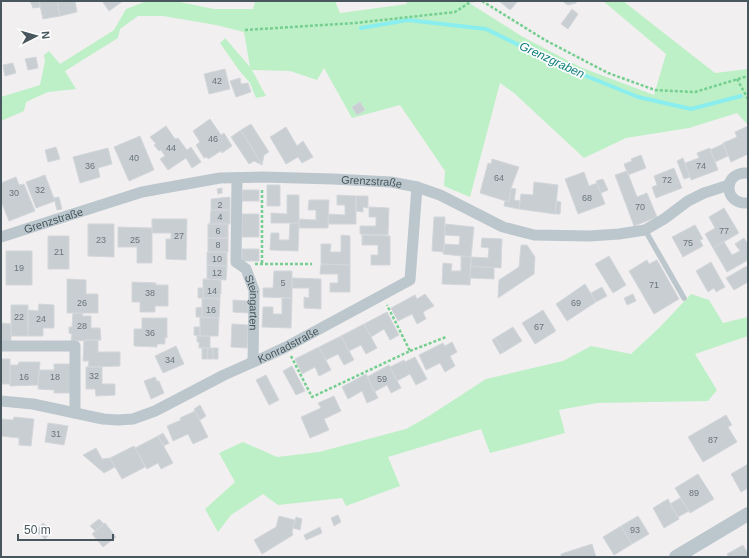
<svg xmlns="http://www.w3.org/2000/svg" width="749" height="558" viewBox="0 0 749 558" font-family="Arial,sans-serif">
	<rect width="100%" height="100%" fill="#f2eff0"/>
	<!-- green -->
	<path fill="#bdf0c7" d="M 147,1 L 175,1 L 214,9 L 253,9 L 255,1 L 335,1 L 340,13 L 407,4 L 406,1 L 466,1 L 523,37 L 580,67 L 654,95 L 666,54 L 603,1 L 623,1 L 715,73 L 748,69 L 748,125 L 737,113 L 689,128 L 626,138 L 584,158 L 514,93 L 500,83 L 470,197 L 444,186 L 445,171 L 400,105 L 352,118 L 324,68 L 317,80 L 290,71 L 252,70 L 266,96 L 256,98 L 250,83 L 238,69 L 220,43 L 225,38 L 250,67 L 244,32 L 216,25 L 163,16 L 138,16 L 120,29 L 118,38 L 65,71 L 76,89 L 48,92 L 26,102 L 24,111 L 1,121 L 1,97 L 40,85 L 45,61 L 44,55 L 49,51 L 60,64 L 114,30 L 126,9 Z
		M 691,294 L 709,300 L 723,323 L 748,317 L 748,336 L 695,354 L 717,390 L 708,401 L 597,403 L 559,410 L 565,433 L 490,453 L 481,429 L 388,457 L 400,486 L 346,506 L 342,498 L 278,505 L 263,494 L 231,515 L 218,532 L 205,509 L 235,482 L 219,453 L 243,442 L 277,457 L 319,452 L 406,429 L 429,416 L 486,379 L 563,361 L 591,346 L 631,354 L 660,327 Z"/>
	<g fill="none" stroke-linecap="round" stroke-linejoin="round">
		<!-- stream -->
		<path stroke="#8aedee" stroke-width="4" d="M 361,28 L 408,20 L 486,29 L 559,65 L 638,97 L 691,109 L 741,96"/>
	</g>
	<!-- building -->
	<path fill="#c9ced2" stroke="#d3d7db" d="M 30,1 L 39,1 L 40,7 L 33,8 Z
		M 39,1 L 57,1 L 60,16 L 43,19 Z
		M 57,1 L 75,1 L 77,12 L 60,16 Z
		M 102,1 L 123,1 L 109,11 Z
		M 499,1 L 518,1 L 510,10 Z
		M 562,1 L 577,1 L 576,3 L 568,5 Z
		M 572,9 L 578,14 L 568,29 L 561,24 Z
		M 36,57 L 38,68 L 28,70 L 25,59 Z
		M 13,63 L 16,73 L 5,76 L 3,65 Z
		M 225,69 L 230,89 L 209,94 L 204,74 Z
		M 240,78 L 241,84 L 248,83 L 251,92 L 236,97 L 230,81 Z
		M 360,102 L 365,110 L 357,115 L 352,107 Z
		M 210,119 L 221,135 L 224,133 L 232,146 L 222,153 L 221,151 L 208,159 L 207,157 L 204,158 L 196,145 L 200,142 L 193,131 Z
		M 251,124 L 269,152 L 264,155 L 262,165 L 241,130 Z
		M 166,126 L 175,139 L 178,138 L 187,150 L 191,147 L 201,162 L 192,168 L 186,158 L 168,170 L 160,159 L 165,156 L 161,150 L 159,151 L 154,145 L 156,144 L 150,137 Z
		M 748,126 L 748,154 L 731,162 L 723,143 L 737,137 L 735,132 Z
		M 286,127 L 297,146 L 303,141 L 313,157 L 302,163 L 298,157 L 286,164 L 270,137 Z
		M 241,130 L 262,165 L 254,161 L 249,164 L 231,137 Z
		M 140,136 L 154,170 L 129,181 L 114,147 Z
		M 723,144 L 728,156 L 715,162 L 710,150 Z
		M 56,147 L 60,159 L 48,162 L 45,150 Z
		M 108,148 L 112,164 L 98,168 L 100,177 L 80,183 L 73,157 Z
		M 710,148 L 718,170 L 691,180 L 685,163 L 699,158 L 697,153 Z
		M 641,155 L 646,168 L 628,175 L 624,164 L 632,161 L 631,159 Z
		M 683,158 L 690,177 L 684,179 L 677,161 Z
		M 492,159 L 519,167 L 511,188 L 509,202 L 480,193 L 488,163 L 491,164 Z
		M 674,168 L 682,188 L 656,198 L 652,187 L 657,185 L 654,176 Z
		M 627,171 L 637,197 L 647,193 L 657,217 L 634,226 L 615,175 Z
		M 584,172 L 589,186 L 597,183 L 605,204 L 578,214 L 565,179 Z
		M 45,175 L 55,201 L 36,208 L 26,182 Z
		M 16,177 L 19,185 L 24,184 L 35,211 L 9,221 L 1,201 L 1,183 Z
		M 603,179 L 608,190 L 601,193 L 596,181 Z
		M 534,182 L 558,185 L 555,214 L 519,209 L 521,194 L 533,195 Z
		M 267,185 L 280,185 L 280,206 L 267,206 Z
		M 222,188 L 222,193 L 218,194 L 217,189 Z
		M 511,188 L 516,189 L 514,200 L 520,201 L 519,209 L 504,206 L 505,201 L 509,202 Z
		M 243,190 L 259,190 L 259,201 L 242,201 Z
		M 287,195 L 299,195 L 299,223 L 271,223 L 271,213 L 287,214 Z
		M 337,195 L 356,196 L 356,224 L 328,224 L 328,214 L 345,215 L 345,205 L 337,205 Z
		M 356,196 L 368,196 L 368,208 L 363,207 L 363,212 L 356,211 Z
		M 59,197 L 62,209 L 57,210 L 54,198 Z
		M 230,197 L 230,210 L 211,210 L 211,199 Z
		M 309,200 L 329,200 L 328,228 L 299,228 L 299,219 L 316,220 L 316,210 L 308,210 Z
		M 556,201 L 561,202 L 560,214 L 555,214 Z
		M 369,207 L 389,208 L 388,235 L 360,234 L 360,226 L 376,226 L 376,217 L 369,217 Z
		M 724,208 L 739,233 L 713,248 L 705,234 L 715,228 L 709,217 Z
		M 211,210 L 230,210 L 230,224 L 210,224 Z
		M 242,214 L 259,214 L 259,237 L 242,237 Z
		M 434,217 L 445,217 L 444,252 L 432,251 Z
		M 152,219 L 187,219 L 186,260 L 166,259 L 166,239 L 171,239 L 171,233 L 152,233 Z
		M 290,223 L 299,223 L 298,251 L 270,250 L 271,233 L 279,233 L 279,240 L 289,240 Z
		M 88,224 L 114,224 L 114,257 L 88,256 Z
		M 208,224 L 228,224 L 228,238 L 208,238 Z
		M 445,224 L 474,227 L 471,257 L 443,254 L 444,244 L 459,245 L 460,236 L 445,235 Z
		M 695,225 L 703,239 L 700,240 L 703,246 L 683,257 L 672,237 Z
		M 118,227 L 152,228 L 152,263 L 137,263 L 137,247 L 118,247 Z
		M 341,235 L 350,236 L 350,265 L 321,264 L 321,244 L 331,244 L 330,252 L 341,252 Z
		M 362,235 L 390,236 L 390,265 L 371,265 L 371,255 L 378,255 L 378,245 L 362,245 Z
		M 48,236 L 69,236 L 69,269 L 48,269 Z
		M 208,238 L 228,238 L 228,252 L 208,252 Z
		M 482,238 L 502,239 L 501,268 L 471,266 L 471,257 L 488,258 L 489,248 L 481,247 Z
		M 744,238 L 748,244 L 748,260 L 727,272 L 713,248 L 724,242 L 732,255 L 740,251 L 735,244 Z
		M 521,245 L 527,245 L 535,257 L 534,274 L 498,298 L 499,280 L 519,267 Z
		M 242,249 L 259,249 L 259,261 L 242,261 Z
		M 6,251 L 32,251 L 32,285 L 6,285 Z
		M 207,252 L 227,252 L 227,266 L 207,265 Z
		M 461,256 L 471,257 L 470,285 L 442,284 L 443,263 L 452,264 L 451,271 L 461,271 Z
		M 609,256 L 626,285 L 613,293 L 595,264 Z
		M 647,260 L 649,264 L 657,260 L 679,299 L 654,314 L 629,271 Z
		M 711,262 L 725,287 L 716,292 L 714,288 L 708,292 L 696,271 Z
		M 321,264 L 350,265 L 350,292 L 330,292 L 330,283 L 338,283 L 338,274 L 320,274 Z
		M 207,265 L 227,266 L 226,280 L 207,279 Z
		M 471,266 L 494,268 L 494,279 L 470,278 Z
		M 747,266 L 748,268 L 748,282 L 734,290 L 726,278 Z
		M 274,271 L 292,271 L 292,298 L 263,297 L 263,288 L 273,288 Z
		M 292,278 L 321,279 L 321,309 L 304,308 L 304,297 L 309,298 L 309,288 L 292,288 Z
		M 67,279 L 86,280 L 86,294 L 98,294 L 98,313 L 67,313 Z
		M 203,279 L 221,280 L 221,294 L 220,294 L 220,299 L 203,298 Z
		M 132,282 L 156,283 L 156,285 L 168,285 L 168,306 L 155,306 L 155,312 L 140,312 L 140,302 L 132,302 Z
		M 585,284 L 596,302 L 567,321 L 556,304 Z
		M 602,287 L 607,296 L 596,302 L 591,293 Z
		M 198,288 L 203,288 L 203,298 L 198,298 Z
		M 425,294 L 434,306 L 423,312 L 426,319 L 417,324 L 412,314 L 398,321 L 391,308 L 415,295 L 417,299 Z
		M 633,294 L 636,301 L 627,305 L 624,298 Z
		M 202,298 L 220,299 L 219,318 L 202,317 Z
		M 282,298 L 292,298 L 291,328 L 262,327 L 263,307 L 273,307 L 273,314 L 282,314 Z
		M 233,300 L 248,301 L 248,313 L 233,312 Z
		M 39,304 L 54,305 L 54,328 L 43,328 L 43,336 L 28,336 L 28,310 L 38,311 Z
		M 11,305 L 28,305 L 28,336 L 11,336 Z
		M 202,307 L 202,317 L 196,317 L 196,308 Z
		M 543,310 L 556,331 L 535,344 L 522,323 Z
		M 387,312 L 399,335 L 390,340 L 384,329 L 371,337 L 364,324 Z
		M 73,313 L 83,313 L 82,316 L 91,316 L 91,328 L 100,328 L 101,340 L 71,341 L 72,334 L 69,333 L 69,327 L 72,327 Z
		M 200,317 L 219,318 L 218,336 L 200,336 Z
		M 142,318 L 167,318 L 167,338 L 165,337 L 165,344 L 157,344 L 157,347 L 134,346 L 134,329 L 142,329 Z
		M 1,323 L 11,324 L 11,342 L 1,342 Z
		M 232,324 L 248,325 L 247,348 L 231,347 Z
		M 364,324 L 377,348 L 366,354 L 361,345 L 349,351 L 341,336 Z
		M 194,327 L 200,327 L 200,336 L 194,335 Z
		M 513,327 L 522,341 L 504,352 L 495,338 Z
		M 197,336 L 210,336 L 210,348 L 199,348 L 199,342 L 197,342 Z
		M 341,336 L 354,360 L 344,365 L 338,354 L 326,360 L 319,347 Z
		M 495,338 L 504,352 L 500,354 L 492,340 Z
		M 84,340 L 98,340 L 98,352 L 120,352 L 120,366 L 88,367 L 89,361 L 83,361 Z
		M 452,342 L 457,352 L 450,356 L 455,366 L 445,372 L 440,363 L 426,370 L 419,355 L 443,343 L 445,346 Z
		M 176,346 L 184,364 L 163,373 L 155,356 Z
		M 319,347 L 331,370 L 319,376 L 315,367 L 302,374 L 295,359 Z
		M 202,348 L 208,348 L 207,359 L 202,359 Z
		M 208,348 L 213,348 L 213,359 L 207,359 Z
		M 213,348 L 218,348 L 218,359 L 213,359 Z
		M 415,357 L 427,379 L 416,385 L 410,374 L 397,381 L 390,367 L 404,360 L 405,362 Z
		M 1,359 L 10,359 L 10,384 L 1,384 Z
		M 19,362 L 40,362 L 38,385 L 10,386 L 10,365 L 18,365 Z
		M 54,364 L 72,364 L 71,393 L 54,393 L 54,390 L 38,389 L 39,370 L 54,370 Z
		M 389,365 L 401,388 L 391,393 L 387,385 L 374,392 L 367,377 Z
		M 292,366 L 305,391 L 296,395 L 283,371 Z
		M 86,367 L 102,367 L 102,384 L 115,384 L 115,395 L 96,396 L 95,389 L 86,389 Z
		M 366,374 L 378,398 L 367,403 L 362,391 L 348,399 L 342,387 Z
		M 266,375 L 279,400 L 269,405 L 256,380 Z
		M 155,377 L 157,381 L 159,381 L 164,393 L 151,399 L 144,381 Z
		M 334,396 L 341,411 L 324,419 L 329,430 L 310,438 L 301,417 L 321,408 L 318,403 Z
		M 200,405 L 206,416 L 200,420 L 194,409 Z
		M 195,411 L 208,437 L 193,444 L 188,434 L 173,441 L 167,426 L 181,420 L 180,418 Z
		M 726,415 L 732,425 L 728,427 L 737,442 L 703,462 L 688,437 Z
		M 14,417 L 34,419 L 31,446 L 19,445 L 19,438 L 1,436 L 1,419 L 13,420 Z
		M 48,423 L 68,426 L 64,445 L 45,442 Z
		M 163,433 L 169,443 L 164,446 L 158,436 Z
		M 158,436 L 173,463 L 161,469 L 158,463 L 147,469 L 135,448 Z
		M 134,446 L 145,467 L 122,479 L 110,458 Z
		M 96,448 L 102,459 L 110,458 L 115,467 L 104,473 L 83,455 Z
		M 748,464 L 748,488 L 741,492 L 731,474 Z
		M 698,474 L 714,499 L 690,513 L 675,488 Z
		M 680,498 L 689,511 L 678,517 L 670,504 Z
		M 668,499 L 679,519 L 664,528 L 653,508 Z
		M 338,515 L 341,522 L 334,526 L 331,518 Z
		M 279,516 L 295,520 L 292,532 L 293,535 L 262,554 L 254,540 L 276,527 Z
		M 638,516 L 649,534 L 632,544 L 621,526 Z
		M 296,517 L 302,519 L 300,530 L 293,528 Z
		M 99,519 L 104,524 L 95,531 L 90,526 Z
		M 43,523 L 52,531 L 45,539 L 36,531 Z
		M 105,523 L 116,537 L 103,547 L 92,534 Z
		M 621,526 L 632,544 L 614,555 L 603,537 Z
		M 320,527 L 322,533 L 306,540 L 304,535 Z
		M 592,544 L 596,557 L 561,557 L 561,554 Z
		M 743,545 L 748,554 L 748,557 L 729,557 L 727,554 Z"/>
	<g fill="none" stroke-linecap="round" stroke-linejoin="round">
		<!-- path -->
		<path stroke="#75cf90" stroke-width="2.5" stroke-dasharray="3 2" stroke-linecap="butt" d="M 482,1 L 545,40 L 608,73 L 655,90 L 695,92 L 748,76
			M 245,30 L 355,23 L 455,12 L 472,1
			M 737,79 L 748,99
			M 262,263 L 262,188
			M 255,264 L 312,264
			M 410,351 L 446,337
			M 291,356 L 312,397 L 410,351 L 387,305"/>
		<!-- service -->
		<path stroke="#bbc7cd" stroke-width="5.5" d="M 645,230 L 684,298"/>
		<!-- minor -->
		<g stroke="#bbc7cd" stroke-width="11">
			<path d="M 748,173 C 722,171 723,205 748,203"/>
			<path id="s1" d="M 237,178 L 236,262 L 246,269 L 254,290 L 253,362"/>
			<path id="s2" d="M 1,237 L 142,192 L 220,178 L 262,177 L 333,179 L 391,182 L 417,187 L 440,195 L 503,227 L 534,235 L 590,236 L 619,234 L 645,230 L 664,219 L 688,201 L 704,193 L 729,185"/>
			<path d="M 2,346 L 75,346 L 75,413"/>
			<path id="s3" d="M 1,401 L 33,404 L 103,419 L 118,420 L 133,419 L 155,411 L 224,375 L 267,356 L 286,347 L 410,280 L 417,187"/>
		</g>
		<!-- tertiary -->
		<path stroke="#bbc7cd" stroke-width="14" d="M 676,557 L 748,514"/>
	</g>
	<g text-anchor="middle" dominant-baseline="central" stroke-width="3.5" stroke-linejoin="round" paint-order="stroke">
		<!-- number labels -->
		<g font-size="9" fill="#68757a">
			<text x="217" y="81">42</text>
			<text x="213" y="139">46</text>
			<text x="171" y="148">44</text>
			<text x="134" y="158">40</text>
			<text x="90" y="166">36</text>
			<text x="701" y="166">74</text>
			<text x="499" y="178">64</text>
			<text x="667" y="180">72</text>
			<text x="40" y="190">32</text>
			<text x="14" y="193">30</text>
			<text x="587" y="198">68</text>
			<text x="220" y="205">2</text>
			<text x="640" y="207">70</text>
			<text x="220" y="217">4</text>
			<text x="218" y="231">6</text>
			<text x="724" y="231">77</text>
			<text x="179" y="236">27</text>
			<text x="101" y="240">23</text>
			<text x="135" y="240">25</text>
			<text x="688" y="243">75</text>
			<text x="218" y="245">8</text>
			<text x="59" y="252">21</text>
			<text x="217" y="259">10</text>
			<text x="19" y="268">19</text>
			<text x="217" y="273">12</text>
			<text x="283" y="283">5</text>
			<text x="654" y="285">71</text>
			<text x="212" y="291">14</text>
			<text x="150" y="293">38</text>
			<text x="82" y="303">26</text>
			<text x="576" y="303">69</text>
			<text x="211" y="310">16</text>
			<text x="19" y="317">22</text>
			<text x="41" y="319">24</text>
			<text x="82" y="326">28</text>
			<text x="539" y="327">67</text>
			<text x="150" y="333">36</text>
			<text x="170" y="360">34</text>
			<text x="94" y="376">32</text>
			<text x="24" y="377">16</text>
			<text x="55" y="377">18</text>
			<text x="382" y="379">59</text>
			<text x="56" y="434">31</text>
			<text x="713" y="440">87</text>
			<text x="694" y="493">89</text>
			<text x="635" y="530">93</text>
		</g>
		<!-- street labels -->
		<g font-size="11" fill="#47575d" stroke="#fff">
			<text stroke="none"><textPath href="#s2" startOffset="379">Grenzstraße</textPath></text>
			<text stroke="none"><textPath href="#s2" startOffset="55">Grenzstraße</textPath></text>
			<text stroke="none"><textPath href="#s1" startOffset="131">Steingarten</textPath></text>
			<text stroke="none"><textPath href="#s3" startOffset="306">Konradstraße</textPath></text>
		</g>
		<!-- water labels -->
		<g font-size="12" font-style="italic" fill="#0c7e7f" stroke="#fff">
			<text transform="translate(552 60) rotate(25)">Grenzgraben</text>
		</g>
	</g>
	<!-- border -->
	<rect width="749" height="558" fill="none" stroke="#47575d" stroke-width="4"/>
	<!-- north arrow -->
	<g transform="translate(36 36) rotate(84)" stroke="#ffffff" stroke-width="3" paint-order="stroke">
	<path d="M0-3L7 15L0 10L-7 15Z" fill="#47575d"/>
	<text y="-6" font-size="11" font-weight="bold" text-anchor="middle" fill="#47575d">N</text>
	</g>
	<!-- scale -->
	<path d="M18 534v6h95v-6" fill="none" stroke="#47575d" stroke-width="2"/>
	<text x="24" y="534" font-size="12" fill="#47575d" stroke="#ffffff" stroke-width="3" paint-order="stroke">50 m</text>
</svg>
